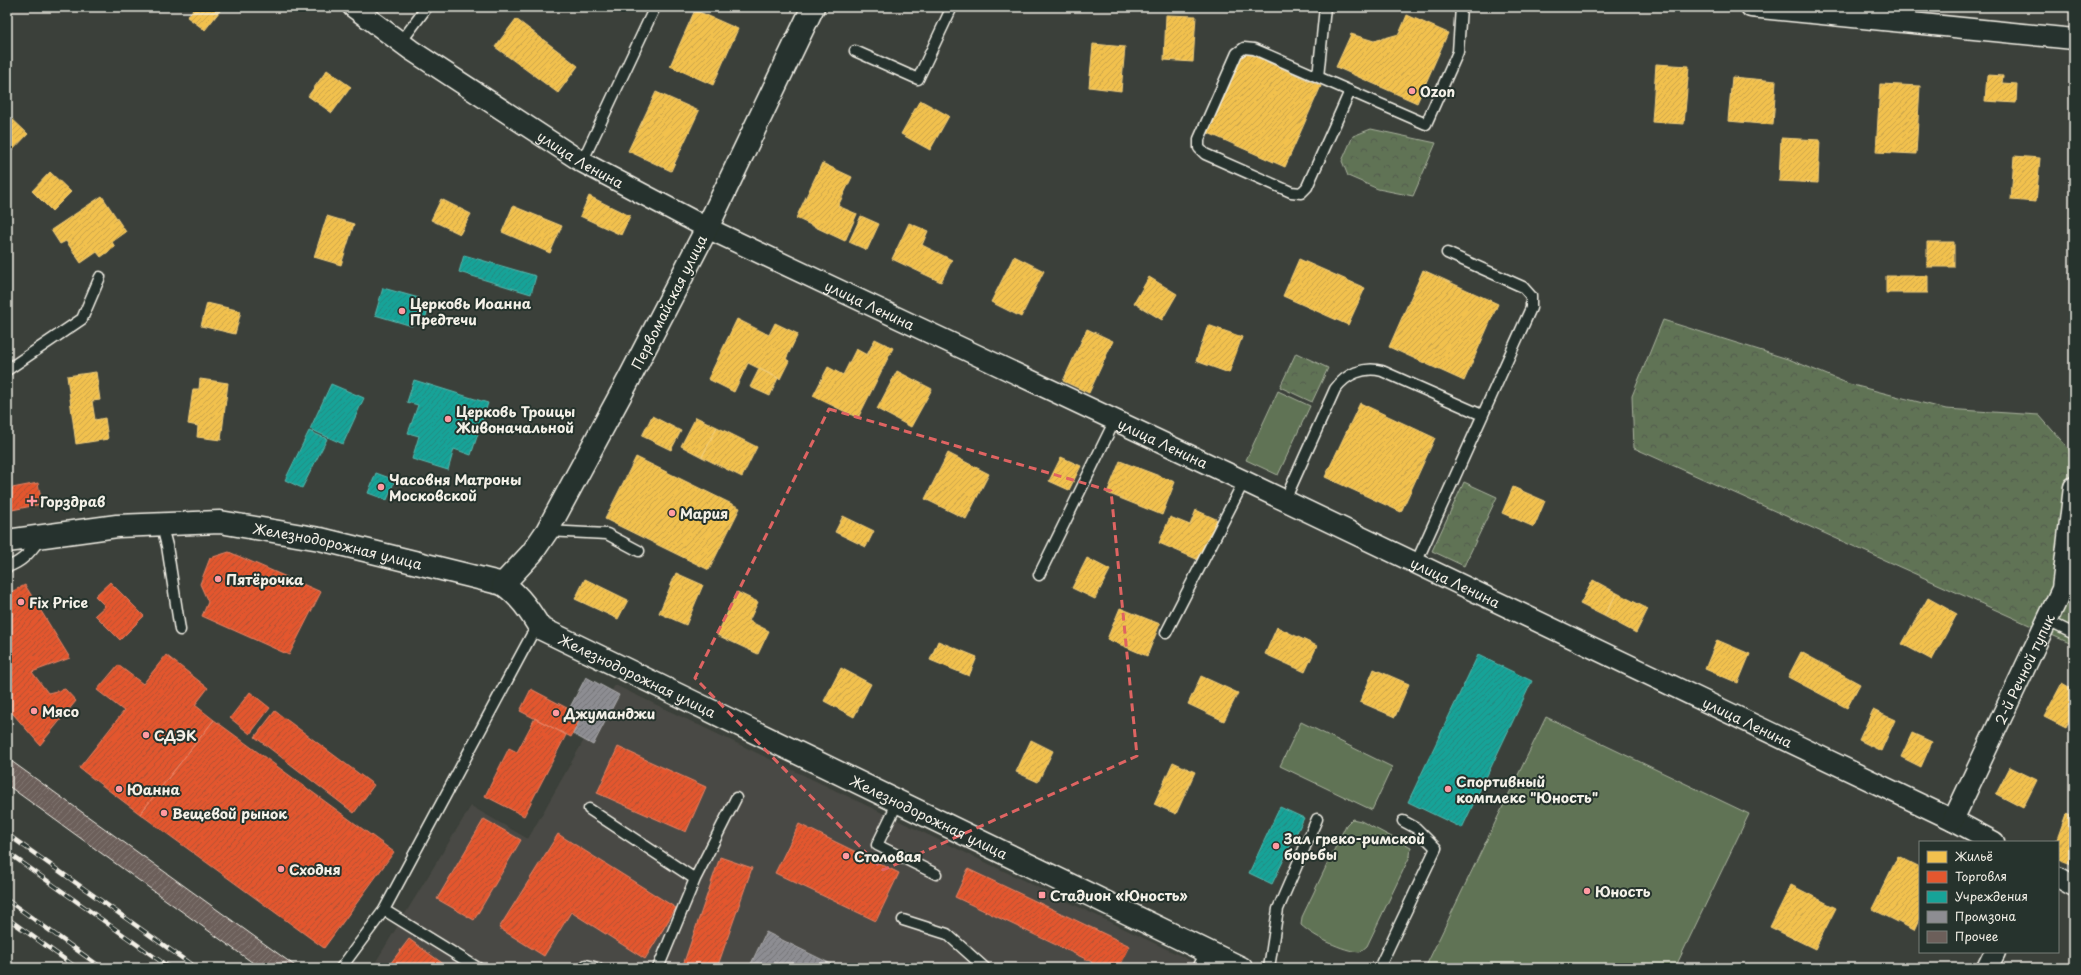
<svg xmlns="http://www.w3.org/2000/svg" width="2081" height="975" viewBox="0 0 2081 975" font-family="'Playpen Sans',sans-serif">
	<defs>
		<pattern id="forest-crowns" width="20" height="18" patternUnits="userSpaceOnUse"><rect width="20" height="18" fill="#607355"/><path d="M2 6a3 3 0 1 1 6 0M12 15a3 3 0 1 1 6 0" fill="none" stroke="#535b4d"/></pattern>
		<pattern id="homes-hatch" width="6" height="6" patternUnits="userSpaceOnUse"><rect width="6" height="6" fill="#f2c14e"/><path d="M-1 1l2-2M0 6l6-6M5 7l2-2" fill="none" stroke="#c8a34c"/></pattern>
		<pattern id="shops-hatch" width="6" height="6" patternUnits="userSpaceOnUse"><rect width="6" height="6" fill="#e4572e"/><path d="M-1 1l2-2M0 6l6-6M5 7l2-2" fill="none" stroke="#ae5236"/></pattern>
		<pattern id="public-hatch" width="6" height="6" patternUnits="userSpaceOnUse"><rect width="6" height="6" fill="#17a398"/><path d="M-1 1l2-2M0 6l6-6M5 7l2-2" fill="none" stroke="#26887f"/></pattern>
		<pattern id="industry-hatch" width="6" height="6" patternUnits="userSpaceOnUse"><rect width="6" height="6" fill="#8d8d92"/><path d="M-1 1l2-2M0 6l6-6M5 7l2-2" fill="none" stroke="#757577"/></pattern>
		<pattern id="building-hatch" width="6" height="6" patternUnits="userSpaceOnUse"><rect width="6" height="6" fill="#6c5f5a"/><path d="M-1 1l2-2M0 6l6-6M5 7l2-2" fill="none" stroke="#827672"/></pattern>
	</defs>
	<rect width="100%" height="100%" fill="#3b403a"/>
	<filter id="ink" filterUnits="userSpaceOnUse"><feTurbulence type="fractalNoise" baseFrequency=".025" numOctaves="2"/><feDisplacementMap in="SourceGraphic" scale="8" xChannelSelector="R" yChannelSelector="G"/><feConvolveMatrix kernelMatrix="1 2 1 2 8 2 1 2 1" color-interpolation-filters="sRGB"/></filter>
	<g filter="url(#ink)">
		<!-- built -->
		<path fill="#4a4944" d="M 615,685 L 1206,968 L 372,968 L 471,806 L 528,839 Z"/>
		<!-- forest -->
		<path fill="url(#forest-crowns)" stroke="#aab29e" d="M 1371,129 L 1436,143 L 1413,196 L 1378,189 L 1348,176 L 1342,161 L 1353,136 Z
			M 1663,320 L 1791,360 L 1849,384 L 1946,409 L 2039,415 L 2074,455 L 2074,645 L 1634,448 L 1632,396 Z
			M 1296,353 L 1328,368 L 1312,402 L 1280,387 Z
			M 1464,482 L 1497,497 L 1464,566 L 1432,551 Z"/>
		<!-- pitch -->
		<path fill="#607355" stroke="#aab29e" d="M 1278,391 L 1310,406 L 1278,475 L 1246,460 Z
			M 1546,717 L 1749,814 L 1675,968 L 1425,968 Z
			M 1301,722 L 1392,767 L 1372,810 L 1280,766 Z
			M 1352,819 L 1361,821 L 1411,847 L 1410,856 L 1367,946 L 1360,952 C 1343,951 1314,937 1301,925 L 1302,917 L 1346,825 Z"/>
		<!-- homes -->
		<path fill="url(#homes-hatch)" stroke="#f3cf7c" d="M 195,7 L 223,7 L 205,30 L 187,17 Z
			M 695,10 L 738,29 L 713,85 L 670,66 Z
			M 1166,15 L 1196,16 L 1193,62 L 1164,60 Z
			M 1407,15 L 1448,33 L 1417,103 L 1336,67 L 1351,34 L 1374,41 L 1399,34 Z
			M 516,19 L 578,66 L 558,93 L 495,47 Z
			M 1093,44 L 1125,47 L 1121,91 L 1089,87 Z
			M 1242,51 L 1321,86 L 1285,167 L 1206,132 Z
			M 1656,64 L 1689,66 L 1684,124 L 1652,122 Z
			M 327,70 L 351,87 L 332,113 L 308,96 Z
			M 1987,75 L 2003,76 L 2002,83 L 2017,84 L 2016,103 L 1985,101 Z
			M 1732,77 L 1776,81 L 1773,125 L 1728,121 Z
			M 1880,84 L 1920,86 L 1916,154 L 1876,152 Z
			M 656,92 L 699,111 L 671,171 L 628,151 Z
			M 920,100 L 949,116 L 930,150 L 901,134 Z
			M 7,114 L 28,134 L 7,156 Z
			M 1781,138 L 1820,140 L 1818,183 L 1779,181 Z
			M 2014,156 L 2040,158 L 2036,202 L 2011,200 Z
			M 822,163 L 852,177 L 838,206 L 857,214 L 845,241 L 796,218 Z
			M 50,172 L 71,192 L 52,211 L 32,191 Z
			M 102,196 L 126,232 L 112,242 L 115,247 L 101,257 L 97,252 L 81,263 L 66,241 L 60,244 L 51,230 Z
			M 589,196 L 630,216 L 621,235 L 580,216 Z
			M 441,199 L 471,214 L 460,234 L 431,220 Z
			M 513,206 L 562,226 L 550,253 L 502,232 Z
			M 327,216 L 354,224 L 341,265 L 314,257 Z
			M 861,216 L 879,224 L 867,250 L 849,242 Z
			M 909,223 L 928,231 L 922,245 L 952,260 L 941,282 L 892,259 Z
			M 1927,242 L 1954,242 L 1954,267 L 1927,267 Z
			M 1014,256 L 1044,271 L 1021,317 L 991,302 Z
			M 1299,259 L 1365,288 L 1348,325 L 1283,296 Z
			M 1423,270 L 1498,304 L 1464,381 L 1389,347 Z
			M 1886,276 L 1928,276 L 1928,293 L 1886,293 Z
			M 1149,277 L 1177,294 L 1162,320 L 1134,303 Z
			M 207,303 L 241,311 L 235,334 L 201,326 Z
			M 737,319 L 769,335 L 775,323 L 798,334 L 786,359 L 789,361 L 780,379 L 748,363 L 734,392 L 708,379 Z
			M 1208,325 L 1242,337 L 1229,373 L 1196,361 Z
			M 1087,329 L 1113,341 L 1089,393 L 1063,381 Z
			M 875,339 L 893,348 L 858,418 L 813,396 L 828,367 L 843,375 L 856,349 L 867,355 Z
			M 759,369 L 778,378 L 770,396 L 750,387 Z
			M 897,371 L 932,389 L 911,427 L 877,409 Z
			M 96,372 L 100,400 L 92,401 L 95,420 L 105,418 L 108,439 L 76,444 L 67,376 Z
			M 200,379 L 228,383 L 221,440 L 197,437 L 198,426 L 188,424 L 193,389 L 199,389 Z
			M 1360,403 L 1435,438 L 1401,512 L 1325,477 Z
			M 652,416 L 681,431 L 671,450 L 642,436 Z
			M 696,417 L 717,427 L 702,457 L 681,446 Z
			M 717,427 L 757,447 L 742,477 L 702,457 Z
			M 948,453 L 989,474 L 966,519 L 925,499 Z
			M 636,457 L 740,508 L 709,570 L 605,519 Z
			M 1061,457 L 1081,466 L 1069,490 L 1049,481 Z
			M 1120,461 L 1175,482 L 1162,515 L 1107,493 Z
			M 1513,487 L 1545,501 L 1534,527 L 1502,513 Z
			M 1196,510 L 1218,520 L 1201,561 L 1159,543 L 1170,517 L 1190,525 Z
			M 843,516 L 874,531 L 866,547 L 835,532 Z
			M 1087,558 L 1110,570 L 1095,599 L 1072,588 Z
			M 676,573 L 703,585 L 686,625 L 659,613 Z
			M 585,579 L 628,600 L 618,619 L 575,599 Z
			M 1593,580 L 1617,593 L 1604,616 L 1580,604 Z
			M 737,592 L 758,602 L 749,621 L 769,631 L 758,654 L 717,635 Z
			M 1617,593 L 1648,609 L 1636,633 L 1604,616 Z
			M 1928,598 L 1957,614 L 1932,660 L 1902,644 Z
			M 1120,608 L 1160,624 L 1147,656 L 1107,639 Z
			M 1277,627 L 1317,646 L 1305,672 L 1265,654 Z
			M 1717,640 L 1750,654 L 1738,683 L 1705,669 Z
			M 938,641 L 977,657 L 969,676 L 930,660 Z
			M 1801,652 L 1860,684 L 1847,708 L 1788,677 Z
			M 841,668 L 871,684 L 854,717 L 824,701 Z
			M 1374,669 L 1409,684 L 1395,717 L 1360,702 Z
			M 1201,676 L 1238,693 L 1224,721 L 1188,704 Z
			M 2062,683 L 2074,690 L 2074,712 L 2066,728 L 2044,717 Z
			M 1873,710 L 1895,720 L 1881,751 L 1859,740 Z
			M 1912,733 L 1932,742 L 1921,767 L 1901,757 Z
			M 1031,740 L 1053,751 L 1038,782 L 1016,772 Z
			M 1173,762 L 1195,772 L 1176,814 L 1154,804 Z
			M 2010,767 L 2037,780 L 2023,808 L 1996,794 Z
			M 2066,814 L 2074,817 L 2074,865 L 2058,859 L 2058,842 L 2056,842 Z
			M 1898,856 L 1920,867 L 1920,917 L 1914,930 L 1872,909 Z
			M 1791,885 L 1836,908 L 1815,949 L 1770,927 Z"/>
		<!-- shops -->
		<path fill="url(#shops-hatch)" stroke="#e98566" d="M 38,483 L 42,504 L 7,511 L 7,489 Z
			M 229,552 L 321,592 L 289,655 L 202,616 L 208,602 L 200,584 L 210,558 Z
			M 110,582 L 144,616 L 120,640 L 95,615 L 105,606 L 95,596 Z
			M 25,585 L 70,658 L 32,672 L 48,693 L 65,689 L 76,701 L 40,745 L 7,707 L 7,594 Z
			M 166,655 L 208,688 L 195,705 L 214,720 L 140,814 L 79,768 L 124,711 L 97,690 L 118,665 L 143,684 Z
			M 531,689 L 582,716 L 571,737 L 520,711 Z
			M 250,692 L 270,708 L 250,734 L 230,718 Z
			M 275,711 L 374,785 L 354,813 L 255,737 Z
			M 535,718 L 566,735 L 524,816 L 485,796 L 509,748 L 517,752 Z
			M 214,720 L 394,852 L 324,948 L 140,814 Z
			M 618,747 L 706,787 L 686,832 L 597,793 Z
			M 484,819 L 521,840 L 474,920 L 437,899 Z
			M 799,824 L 899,873 L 876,921 L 775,873 Z
			M 558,834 L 676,908 L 645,959 L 571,912 L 544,956 L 499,928 Z
			M 720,857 L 752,868 L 717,968 L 682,968 Z
			M 968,869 L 1130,946 L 1119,968 L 1089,968 L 1092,962 L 955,897 Z
			M 409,939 L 449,968 L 387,968 Z"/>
		<!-- public -->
		<path fill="url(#public-hatch)" stroke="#59bab0" d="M 464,255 L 536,276 L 531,294 L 459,272 Z
			M 383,288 L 419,298 L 417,303 L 429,306 L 424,323 L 414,320 L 412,326 L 375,315 Z
			M 414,380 L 488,403 L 471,455 L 454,449 L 448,470 L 412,459 L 419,436 L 408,433 L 418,405 L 407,402 Z
			M 331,384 L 364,398 L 343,444 L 310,429 Z
			M 309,431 L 327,439 L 302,488 L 285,480 Z
			M 376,473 L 395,480 L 387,500 L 368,493 Z
			M 1478,655 L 1532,681 L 1462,828 L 1408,802 Z
			M 1280,807 L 1304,818 L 1272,884 L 1249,873 Z"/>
		<!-- industry -->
		<path fill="url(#industry-hatch)" stroke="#acabac" d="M 586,677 L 619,695 L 593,745 L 573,734 L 582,716 L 569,709 Z
			M 766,932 L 831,964 L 829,968 L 749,968 Z"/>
		<!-- building -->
		<path fill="url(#building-hatch)" stroke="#f4f1e8" d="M 7,758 L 298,968 L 260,968 L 7,785 Z"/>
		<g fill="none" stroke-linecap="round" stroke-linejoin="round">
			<defs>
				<path id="service" d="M 1325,7 L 1318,77 L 1426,124 L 1458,52 L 1461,7
					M 401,42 L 427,7
					M 855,51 L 918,79 L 952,7
					M 1318,77 L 1254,49 L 1244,48 L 1237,53 L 1199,139 L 1199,148 L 1205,154 L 1291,192 L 1301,193 L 1307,187 L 1350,91
					M 582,162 L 655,7
					M 7,370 L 82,319 L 100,277
					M 1285,500 L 1335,389 C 1346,374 1364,366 1382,371 L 1482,415
					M 161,523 L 167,546 L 180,630
					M 547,531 L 607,534 L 639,551
					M 1416,563 L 1531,308 L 1531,296 L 1523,287 L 1447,253
					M 7,567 C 23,562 31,551 41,538
					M 1039,575 L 1115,420
					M 2048,621 L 2074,634
					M 1166,633 L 1244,481
					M 898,802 L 877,845 L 936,874
					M 589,809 L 695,879 L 658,968
					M 695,879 L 736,798
					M 384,910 L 478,968
					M 903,920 L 947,934 L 985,968
					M 341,968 L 384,910 L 531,636 L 540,628
					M 583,968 L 586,965 L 598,968
					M 1198,968 L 1206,952
					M 1269,968 L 1278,909 L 1317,819
					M 1379,968 L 1436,848 L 1416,828 L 1403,821"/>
				<g id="minor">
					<path id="s1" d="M 353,7 L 411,50 L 582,162 L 707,228 L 1244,481 L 1953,820 L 1994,842"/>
					<path d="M 1751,7 L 2074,39"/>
					<path id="s2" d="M 1953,820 L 2062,589 L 2074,487"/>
					<path d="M 2058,877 L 2074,886"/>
					<path d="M 1987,968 L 1995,952"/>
				</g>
				<g id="tertiary">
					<path id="s3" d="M 7,541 L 117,526 L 220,522 L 320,539 L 503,584"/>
				</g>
				<g id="secondary">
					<path id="s4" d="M 813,7 L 707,228 L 629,379 L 547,531 L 532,553 L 503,584 C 520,596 529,610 540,628 L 1241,968"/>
				</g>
			</defs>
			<!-- service casing -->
			<use href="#service" stroke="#f4f1e8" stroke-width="13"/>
			<!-- minor casing -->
			<use href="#minor" stroke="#f4f1e8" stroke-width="23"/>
			<!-- tertiary casing -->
			<use href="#tertiary" stroke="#f4f1e8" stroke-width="25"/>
			<!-- secondary casing -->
			<use href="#secondary" stroke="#f4f1e8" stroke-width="25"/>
			<!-- service -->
			<use href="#service" stroke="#26332d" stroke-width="10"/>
			<!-- minor -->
			<use href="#minor" stroke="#26332d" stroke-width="20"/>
			<!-- tertiary -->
			<use href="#tertiary" stroke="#26332d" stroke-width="22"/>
			<!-- secondary -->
			<use href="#secondary" stroke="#26332d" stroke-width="22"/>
			<defs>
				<path id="rail" d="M 7,834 L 196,968
					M 7,852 L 170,968
					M 7,900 L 102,968
					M 7,918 L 77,968"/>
			</defs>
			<!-- rail casing -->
			<use href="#rail" stroke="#f4f1e8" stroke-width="4.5"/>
			<!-- rail -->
			<use href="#rail" stroke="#26332d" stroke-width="3" stroke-dasharray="9" stroke-linecap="butt"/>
		</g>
	</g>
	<!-- marked area -->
	<path fill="none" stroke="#df6462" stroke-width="3" stroke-dasharray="8 5" stroke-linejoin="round" d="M 829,409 L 1111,491 L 1137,756 L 883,870 L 695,678 Z"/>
	<!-- markers -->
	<g fill="#ff9aa2" stroke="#26332d" stroke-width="1.5">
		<circle cx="1412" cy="91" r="4"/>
		<circle cx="402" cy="311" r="4"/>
		<circle cx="448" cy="419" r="4"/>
		<circle cx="381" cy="487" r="4"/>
		<path d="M30 495h4v4h4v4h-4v4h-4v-4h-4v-4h4z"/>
		<circle cx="672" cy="513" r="4"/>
		<circle cx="218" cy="579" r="4"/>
		<circle cx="21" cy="602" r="4"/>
		<circle cx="34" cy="711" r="4"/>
		<circle cx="556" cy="713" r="4"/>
		<circle cx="146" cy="735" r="4"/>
		<circle cx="119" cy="789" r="4"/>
		<circle cx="1448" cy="789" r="4"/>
		<circle cx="164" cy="813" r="4"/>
		<circle cx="1276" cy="846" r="4"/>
		<circle cx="846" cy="856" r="4"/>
		<circle cx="281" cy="869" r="4"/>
		<circle cx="1587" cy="891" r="4"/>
		<rect x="1038" y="891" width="8" height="8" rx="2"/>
	</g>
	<g text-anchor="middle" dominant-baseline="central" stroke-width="4" stroke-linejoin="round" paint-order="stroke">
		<!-- poi labels -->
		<g font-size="14" font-weight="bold" fill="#f4f1e8" stroke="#26332d" text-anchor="start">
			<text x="1420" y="91">Ozon</text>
			<text x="410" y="303">Церковь Иоанна<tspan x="410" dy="16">Предтечи</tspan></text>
			<text x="456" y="411">Церковь Троицы<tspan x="456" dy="16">Живоначальной</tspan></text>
			<text x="389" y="479">Часовня Матроны<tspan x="389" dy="16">Московской</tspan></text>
			<text x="40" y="501">Горздрав</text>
			<text x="680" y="513">Мария</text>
			<text x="226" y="579">Пятёрочка</text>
			<text x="29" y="602">Fix Price</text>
			<text x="42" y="711">Мясо</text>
			<text x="564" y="713">Джуманджи</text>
			<text x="154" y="735">СДЭК</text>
			<text x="1456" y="781">Спортивный<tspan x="1456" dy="16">комплекс "Юность"</tspan></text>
			<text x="127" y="789">Юанна</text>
			<text x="172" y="813">Вещевой рынок</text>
			<text x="1284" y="838">Зал греко-римской<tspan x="1284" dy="16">борьбы</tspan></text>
			<text x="854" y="856">Столовая</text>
			<text x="289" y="869">Сходня</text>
			<text x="1595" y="891">Юность</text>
			<text x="1050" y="895">Стадион «Юность»</text>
		</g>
		<!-- street labels -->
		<g font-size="14" fill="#f4f1e8" stroke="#26332d">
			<text stroke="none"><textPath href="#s1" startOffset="274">улица Ленина</textPath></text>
			<text transform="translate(669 302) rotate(-63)">Первомайская улица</text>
			<text stroke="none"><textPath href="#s1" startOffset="598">улица Ленина</textPath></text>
			<text stroke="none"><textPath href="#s1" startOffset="922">улица Ленина</textPath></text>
			<text stroke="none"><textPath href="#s3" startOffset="334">Железнодорожная улица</textPath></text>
			<text stroke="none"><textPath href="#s1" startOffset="1246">улица Ленина</textPath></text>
			<text stroke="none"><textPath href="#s2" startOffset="167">2-й Речной тупик</textPath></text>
			<text stroke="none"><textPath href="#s4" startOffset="823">Железнодорожная улица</textPath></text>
			<text stroke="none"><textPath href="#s1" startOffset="1570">улица Ленина</textPath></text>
			<text stroke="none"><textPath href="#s4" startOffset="1147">Железнодорожная улица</textPath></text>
		</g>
	</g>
	<!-- margin -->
	<rect width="2081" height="975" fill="none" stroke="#26332d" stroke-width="24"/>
	<rect x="12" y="12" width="2057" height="951" fill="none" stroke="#f4f1e8" stroke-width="1.5" filter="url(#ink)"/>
	<!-- legend -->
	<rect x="1919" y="841" width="140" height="112" fill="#26332d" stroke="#787f78"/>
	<rect x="1927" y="851" width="20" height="12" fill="#f2c14e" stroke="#787f78"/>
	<text x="1955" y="861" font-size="12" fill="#f4f1e8">Жильё</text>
	<rect x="1927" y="871" width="20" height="12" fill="#e4572e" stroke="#787f78"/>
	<text x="1955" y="881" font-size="12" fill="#f4f1e8">Торговля</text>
	<rect x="1927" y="891" width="20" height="12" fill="#17a398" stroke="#787f78"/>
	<text x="1955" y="901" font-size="12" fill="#f4f1e8">Учреждения</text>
	<rect x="1927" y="911" width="20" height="12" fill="#8d8d92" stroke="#787f78"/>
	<text x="1955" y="921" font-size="12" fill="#f4f1e8">Промзона</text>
	<rect x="1927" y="931" width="20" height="12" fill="#6c5f5a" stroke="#787f78"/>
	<text x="1955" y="941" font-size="12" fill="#f4f1e8">Прочее</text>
</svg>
